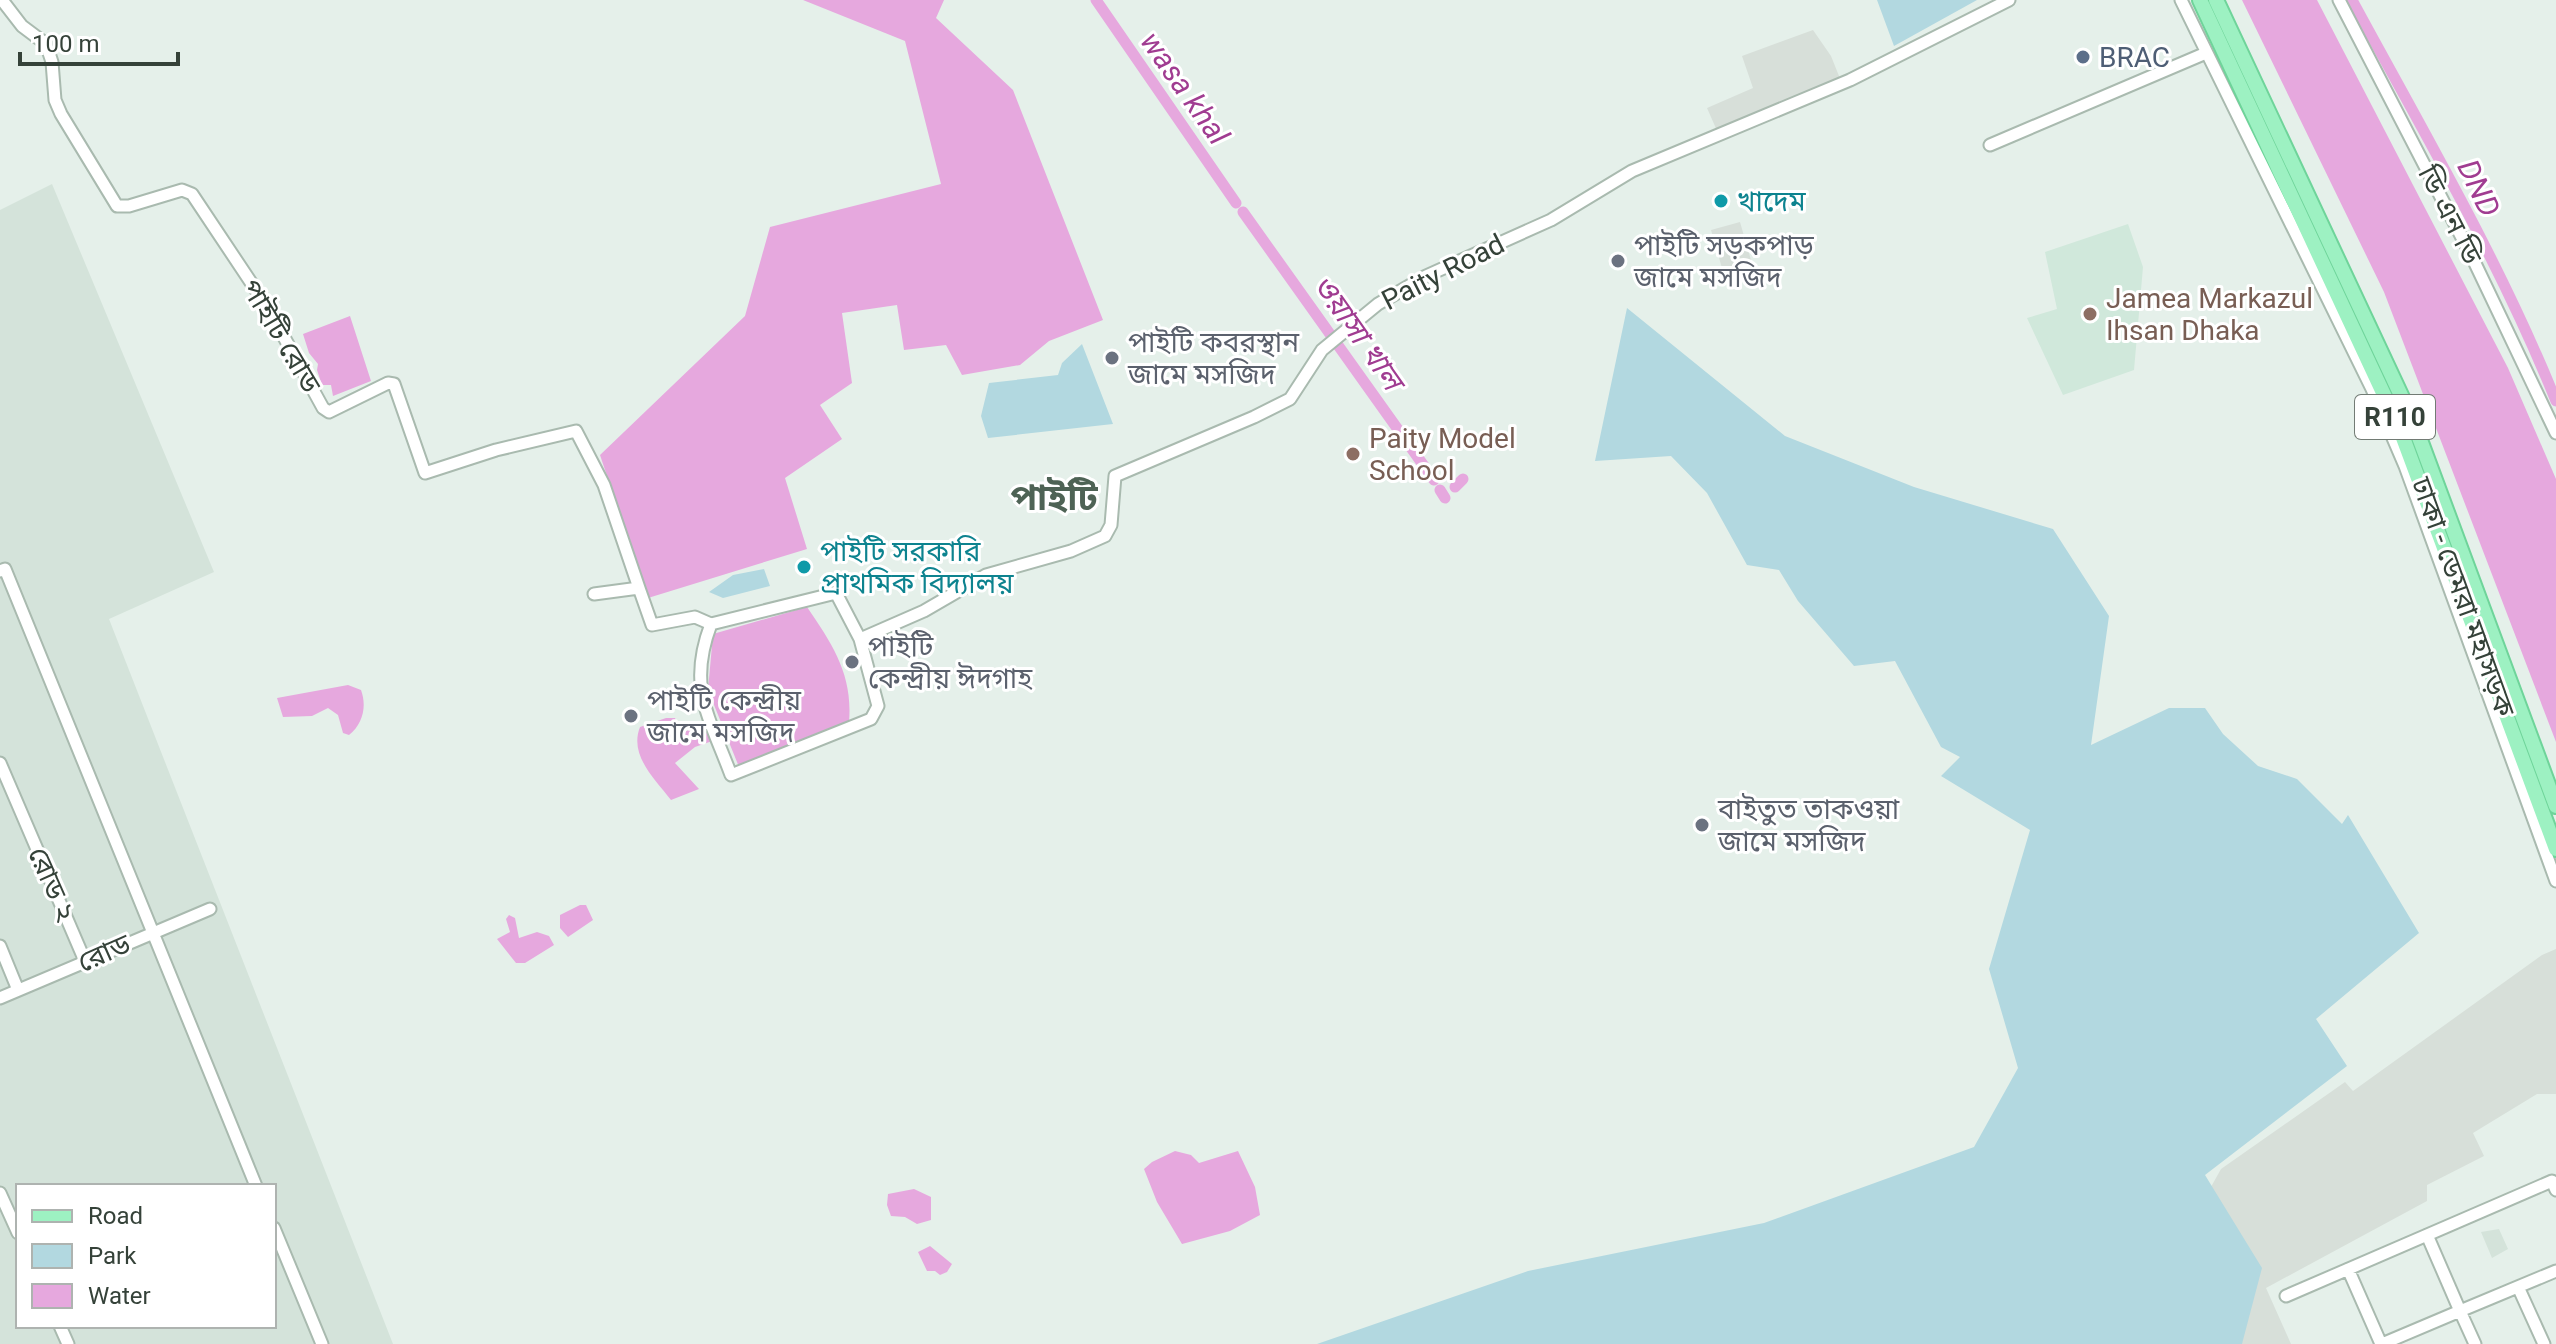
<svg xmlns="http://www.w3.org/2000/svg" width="2556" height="1344" viewBox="0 0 2556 1344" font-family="Roboto,'Noto Sans Bengali',sans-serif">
	<rect width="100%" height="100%" fill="#e5f0ea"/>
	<!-- residential -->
	<path fill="#d4e3da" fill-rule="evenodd" d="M 52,184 L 214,572 L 109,619 L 393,1344 L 0,1344 L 0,210 ZM 18,1186 L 274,1186 L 274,1326 L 18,1326 Z
		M 2499,1229 L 2508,1249 L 2492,1258 L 2481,1232 Z"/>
	<!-- industrial -->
	<path fill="#d7dfd9" d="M 1813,30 L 1831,56 L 1841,81 L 1718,133 L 1707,108 L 1753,88 L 1742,56 Z
		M 1740,222 L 1755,274 L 1726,282 L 1711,230 Z
		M 2556,949 L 2556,1094 L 2537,1094 L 2473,1133 L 2484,1156 L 2427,1185 L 2427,1201 L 2266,1288 L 2291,1344 L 2136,1344 L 2152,1292 L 2221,1169 L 2345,1082 L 2353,1091 L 2542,955 Z"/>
	<!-- education -->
	<path fill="#d0e8db" d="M 2128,224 L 2143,267 L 2134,370 L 2063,395 L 2027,318 L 2057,309 L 2045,252 Z"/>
	<!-- green -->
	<path fill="#b2d8e0" d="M 1877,0 L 1977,0 L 1894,46 Z
		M 1627,308 L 1785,436 L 1914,487 L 2053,529 L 2109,616 L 2091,745 L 2169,708 L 2205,708 L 2223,734 L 2258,766 L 2297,779 L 2342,824 L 2348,815 L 2419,933 L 2316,1019 L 2347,1066 L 2205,1175 L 2262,1268 L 2242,1344 L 1317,1344 L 1528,1271 L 1764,1223 L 1974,1147 L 2018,1068 L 1989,969 L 2030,830 L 1941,776 L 1960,757 L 1941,747 L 1895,661 L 1854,666 L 1798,601 L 1779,570 L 1747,565 L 1707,493 L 1671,456 L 1595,461 Z
		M 1082,344 L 1113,424 L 988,438 L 981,416 L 989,383 L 1058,375 L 1062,363 Z
		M 764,569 L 770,586 L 723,598 L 709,592 L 733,575 Z"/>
	<!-- water -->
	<path fill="#e6a8de" d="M 803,0 L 944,0 L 936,18 L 1013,90 L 1103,320 L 1049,341 L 1020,365 L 962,375 L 946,345 L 904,350 L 897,305 L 842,313 L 852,383 L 820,405 L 842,439 L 785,478 L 807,549 L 648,598 L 600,455 L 745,316 L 770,227 L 941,184 L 905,41 Z
		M 2242,0 L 2317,0 L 2508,368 L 2556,479 L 2556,742 L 2384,292 Z
		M 350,316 L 371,381 L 333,396 L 331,385 L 322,385 L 317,370 L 318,364 L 309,353 L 303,334 Z
		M 807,607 C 833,645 853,675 849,722 L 739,767 L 708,690 L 713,634 Z
		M 348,685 L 361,690 C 367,706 363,724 349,735 L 343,733 L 338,715 L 328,708 L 312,716 L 283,717 L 277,698 Z
		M 666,718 L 675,718 L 680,733 L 711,723 L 718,739 L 695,747 L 675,763 L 699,789 L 671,800 C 654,778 629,755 640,727 Z
		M 580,905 L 586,905 L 593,920 L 568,937 L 560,928 L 560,915 Z
		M 509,915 L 515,918 L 519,938 L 537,932 L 549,936 L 554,945 L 525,963 L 516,963 L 497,939 L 510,932 L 506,919 Z
		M 1175,1151 L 1191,1155 L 1199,1163 L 1238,1151 L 1255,1187 L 1260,1215 L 1230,1231 L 1182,1244 L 1157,1202 L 1144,1169 L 1152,1162 Z
		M 914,1189 L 931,1197 L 931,1220 L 917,1224 L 905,1217 L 891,1216 L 887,1205 L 888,1194 Z
		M 930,1246 L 952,1264 L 947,1272 L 940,1275 L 935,1271 L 927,1271 L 918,1252 Z"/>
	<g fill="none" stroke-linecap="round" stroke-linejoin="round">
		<!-- canal -->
		<path stroke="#e6a8de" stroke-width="11" d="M 1096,0 L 1236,203
			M 2352,0 C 2423,131 2500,262 2556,401
			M 1243,212 L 1434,480
			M 1455,487 L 1463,479
			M 1440,490 L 1445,498"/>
		<defs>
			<path id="minor" d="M 2,0 L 22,26 L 46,44 L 52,62 L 55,100 L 61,114 L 117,206 L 129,206 L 182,190 L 192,194 L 268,308 L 323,408 L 329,412 L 388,383 L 394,384 L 425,473 L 496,450 L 576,431 L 604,485 L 639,588
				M 2181,0 L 2372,389 L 2405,466 L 2556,881
				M 2339,0 L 2473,259 L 2556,433
				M 1990,145 L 2206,53
				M 0,571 L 5,569 L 256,1186
				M 836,593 L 860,639 L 878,706 L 871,719 L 731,775 C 709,716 687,687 711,624 Z
				M 594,594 L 639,588 L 652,625 L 695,617 L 711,624
				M 860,639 L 924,611 L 986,575 L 1071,551 L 1105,536 L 1111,525 L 1115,476 L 1254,417 L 1290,399 L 1322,350 L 1378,304 L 1426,276 L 1551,220 L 1632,171 L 1850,80 L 2009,0
				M 0,763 L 85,961
				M 0,946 L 18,990
				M 0,998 L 210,909
				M 0,1193 L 18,1233
				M 274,1228 L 322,1344
				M 2348,1269 L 2381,1344
				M 2519,1289 L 2544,1344
				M 2286,1296 L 2552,1181 L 2556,1190
				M 60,1326 L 68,1344
				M 2382,1344 L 2460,1311 L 2427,1235
				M 2475,1344 L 2460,1311 L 2556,1271"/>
			<path id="major" d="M 2200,0 L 2399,427 L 2556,849
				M 2216,0 L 2413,421 L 2556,806"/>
		</defs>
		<!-- minor casing -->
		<use href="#minor" stroke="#a9baaf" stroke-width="15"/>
		<!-- major casing -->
		<use href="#major" stroke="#6fd49a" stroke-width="18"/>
		<!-- minor -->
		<use href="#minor" stroke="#fff" stroke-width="11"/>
		<!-- major -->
		<use href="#major" stroke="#9df1c2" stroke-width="14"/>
	</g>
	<!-- markers -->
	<circle fill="#5c6f8a" stroke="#fff" stroke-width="3" cx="2083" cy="57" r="8"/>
	<g fill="#0f9aa8" stroke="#fff" stroke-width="3">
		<circle cx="1721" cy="201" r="8"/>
		<circle cx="804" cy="567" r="8"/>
	</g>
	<g fill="#6b7280" stroke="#fff" stroke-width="3">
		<circle cx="1618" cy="261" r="8"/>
		<circle cx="1112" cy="358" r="8"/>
		<circle cx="852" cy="662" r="8"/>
		<circle cx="631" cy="716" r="8"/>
		<circle cx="1702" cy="825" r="8"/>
	</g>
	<g fill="#8d6e63" stroke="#fff" stroke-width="3">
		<circle cx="2090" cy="314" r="8"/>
		<circle cx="1353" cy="454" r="8"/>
	</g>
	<g text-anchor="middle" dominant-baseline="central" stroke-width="6" stroke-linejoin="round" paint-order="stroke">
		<!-- shield labels -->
		<rect fill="#fff" stroke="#727b74" stroke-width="2" x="2355" y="395" width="80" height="44" rx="6"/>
		<g font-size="26" font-weight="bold" fill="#354239">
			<text x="2395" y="417">R110</text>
		</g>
		<!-- service labels -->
		<g font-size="28" fill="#4e5e75" stroke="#fff" text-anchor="start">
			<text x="2099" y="57">BRAC</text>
		</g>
		<!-- culture labels -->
		<g font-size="28" fill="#0d838f" stroke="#fff" text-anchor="start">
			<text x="1737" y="201">খাদেম</text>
			<text x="820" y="551">পাইটি সরকারি<tspan x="820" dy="32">প্রাথমিক বিদ্যালয়</tspan></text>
		</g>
		<!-- street labels -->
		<g font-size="28" fill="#354239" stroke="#fff">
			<text transform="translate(2450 215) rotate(63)">ডি এন ডি</text>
			<text transform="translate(1443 272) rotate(-27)">Paity Road</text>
			<text transform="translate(281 336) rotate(59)">পাইটি রোড</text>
			<text transform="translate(2463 597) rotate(70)">ঢাকা - ডেমরা মহাসড়ক</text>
			<text transform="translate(52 884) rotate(66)">রোড ২</text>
			<text transform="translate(104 953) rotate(-24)">রোড</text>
		</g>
		<!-- worship labels -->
		<g font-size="28" fill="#5b616d" stroke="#fff" text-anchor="start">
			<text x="1634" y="245">পাইটি সড়কপাড়<tspan x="1634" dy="32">জামে মসজিদ</tspan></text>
			<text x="1128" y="342">পাইটি কবরস্থান<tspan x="1128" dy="32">জামে মসজিদ</tspan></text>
			<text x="868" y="646">পাইটি<tspan x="868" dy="32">কেন্দ্রীয় ঈদগাহ</tspan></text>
			<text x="647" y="700">পাইটি কেন্দ্রীয়<tspan x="647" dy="32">জামে মসজিদ</tspan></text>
			<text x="1718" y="809">বাইতুত তাকওয়া<tspan x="1718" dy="32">জামে মসজিদ</tspan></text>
		</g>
		<!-- education labels -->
		<g font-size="28" fill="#785e54" stroke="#fff" text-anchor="start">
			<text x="2106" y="298">Jamea Markazul<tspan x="2106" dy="32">Ihsan Dhaka</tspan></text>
			<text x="1369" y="438">Paity Model<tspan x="1369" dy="32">School</tspan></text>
		</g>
		<!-- water labels -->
		<g font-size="30" font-style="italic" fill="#a03c91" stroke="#fff">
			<text transform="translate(1185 88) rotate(55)">wasa khal</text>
			<text transform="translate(2479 188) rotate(64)">DND</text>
			<text transform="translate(1358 332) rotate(55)">ওয়াসা খাল</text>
		</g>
		<!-- district labels -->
		<g font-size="36" font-weight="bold" fill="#4e6355" stroke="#fff">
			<text x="1054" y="498">পাইটি</text>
		</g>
	</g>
	<!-- legend -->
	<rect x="16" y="1184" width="260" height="144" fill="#ffffff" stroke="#aeb3b0" stroke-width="2"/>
	<rect x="32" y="1210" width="40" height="12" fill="#9df1c2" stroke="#aeb3b0" stroke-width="2"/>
	<text x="88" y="1224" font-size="24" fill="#354239">Road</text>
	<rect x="32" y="1244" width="40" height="24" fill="#b2d8e0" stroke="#aeb3b0" stroke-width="2"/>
	<text x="88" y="1264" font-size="24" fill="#354239">Park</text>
	<rect x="32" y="1284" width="40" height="24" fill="#e6a8de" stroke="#aeb3b0" stroke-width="2"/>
	<text x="88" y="1304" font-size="24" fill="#354239">Water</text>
	<!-- scale -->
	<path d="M20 52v12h158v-12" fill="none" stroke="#354239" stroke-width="4"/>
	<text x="32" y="52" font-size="24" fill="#354239" stroke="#ffffff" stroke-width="6" paint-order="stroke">100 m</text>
</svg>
